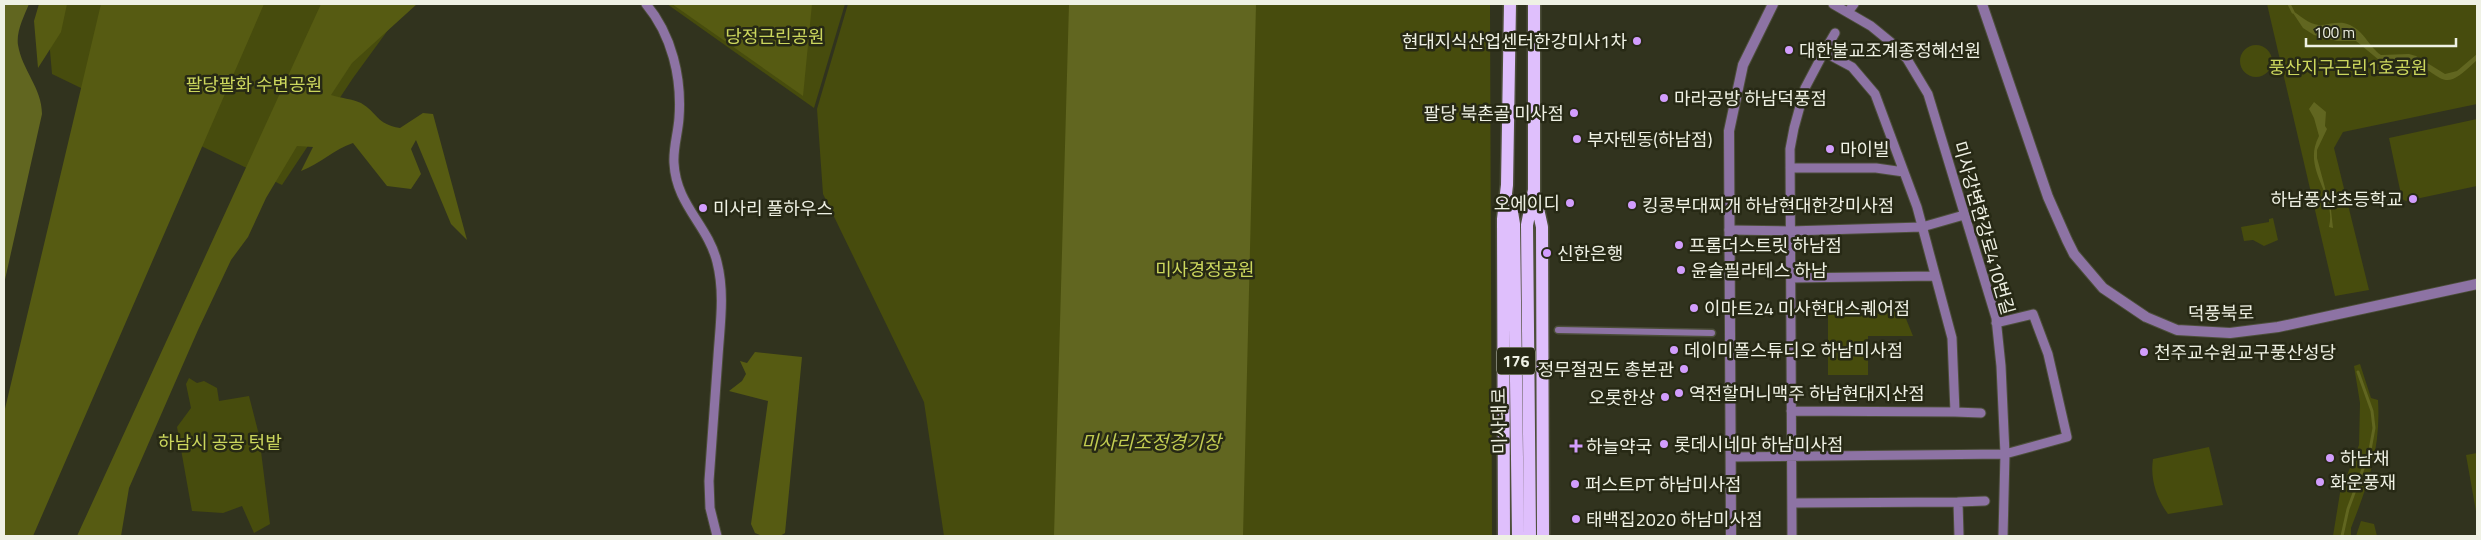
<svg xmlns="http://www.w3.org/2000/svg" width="2481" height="540" viewBox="0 0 2481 540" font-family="'Titillium Web','Noto Sans KR',sans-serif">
	<rect width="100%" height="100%" fill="#31331e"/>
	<!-- green -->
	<path fill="#474c0d" d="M 46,4 L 407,4 L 353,78 L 282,185 L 52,74 Z
		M 667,4 L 845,4 L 814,108 Z
		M 848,4 L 1490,4 L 1492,536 L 944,536 L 924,402 L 823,194 L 817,109 Z
		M 2267,4 L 2477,4 L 2477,104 L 2343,132 L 2334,148 L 2369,290 L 2335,296 Z
		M2240 61a16 16 0 1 1 32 0a16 16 0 1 1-32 0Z
		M 2477,119 L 2477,186 L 2406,201 L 2402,199 L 2389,138 Z
		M 2273,218 L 2278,240 L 2264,246 L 2253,240 L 2244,241 L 2241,227 L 2269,222 L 2269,219 Z
		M 1828,309 L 1902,309 L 1913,336 L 1868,336 L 1868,375 L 1828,375 Z
		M 2360,364 L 2371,398 L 2378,400 C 2381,449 2368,484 2351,528 L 2351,536 L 2333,536 L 2340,493 L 2359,445 L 2360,403 L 2354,366 Z
		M 189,378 L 197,383 L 204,381 L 217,388 L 219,401 L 249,396 L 259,435 L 270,524 L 254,533 L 242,506 L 223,513 L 192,511 L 177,427 L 191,408 L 186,384 Z
		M 2209,447 L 2223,505 L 2168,514 C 2156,498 2150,478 2153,459 Z
		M 2477,453 L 2477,517 L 2466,455 Z
		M 2361,521 L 2374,524 L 2377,536 L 2356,536 Z"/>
	<!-- forest -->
	<path fill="#565b12" d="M 39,4 L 67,4 L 61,32 L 38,68 L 34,21 Z
		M 101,4 L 264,4 L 33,536 L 4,536 L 4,413 Z
		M 321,4 L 417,4 L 352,63 L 331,95 C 340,98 353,99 361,103 C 378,113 376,124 400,128 L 423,113 L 433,114 L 467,240 L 451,224 L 416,140 L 411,149 L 421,174 L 411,189 L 387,186 L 353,143 C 334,149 320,164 301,171 L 313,147 L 297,146 L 266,198 L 248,237 L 231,260 L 198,330 L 129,488 L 121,536 L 77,536 Z
		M 672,4 L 812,4 L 803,96 Z
		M 755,352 L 802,357 L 785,533 C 777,539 764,537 755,533 L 751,524 L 768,401 L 729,391 L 742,381 L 746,374 L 740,361 L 747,363 Z"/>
	<!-- water -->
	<path fill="#616620" d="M 4,4 L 29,4 C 24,16 16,32 18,45 C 22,70 42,88 42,114 L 4,284 Z
		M 1069,4 L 1256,4 L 1243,536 L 1054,536 Z
		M 2291,10 C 2300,15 2308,24 2319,25 C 2330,25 2339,20 2350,25 C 2365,32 2369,47 2381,55 L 2409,54 L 2416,56 L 2445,74 L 2457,71 L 2477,54 L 2477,60 C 2444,91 2448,82 2414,61 L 2385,62 L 2379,60 L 2356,41 L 2337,41 L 2314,35 L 2303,28 Z
		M 2314,102 L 2326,112 L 2325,126 L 2327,129 L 2317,150 L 2317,158 L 2331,210 L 2333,228 L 2329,227 C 2337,194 2301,170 2319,136 L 2314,118 L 2309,109 Z"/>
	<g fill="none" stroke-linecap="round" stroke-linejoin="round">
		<!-- stream -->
		<path stroke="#616620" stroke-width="3" d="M 2289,4 L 2293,12
			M 2342,536 L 2348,509 L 2370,450 L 2374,428 L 2372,411 L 2358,372"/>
		<defs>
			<path id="pedestrian" d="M 1558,330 L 1712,333"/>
			<path id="minor" d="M 646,4 C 672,35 682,78 679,118 C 678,133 673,148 674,163 C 676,205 708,225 717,262 C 725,293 720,325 718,356 C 715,398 712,440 709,481 L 710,508 L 717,536
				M 1833,4 L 1871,26 L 1893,44 L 1907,59 L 1928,94 L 1996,318 L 2001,366 L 2005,454 L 2003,536
				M 1848,12 L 1854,4
				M 1824,52 L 1835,33
				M 1790,168 L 1876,168 L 1904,172
				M 1729,230 L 1790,231 L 1922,227 L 1964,215
				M 1791,278 L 1935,276
				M 1791,411 L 1955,412 L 1952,338 L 1917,207 L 1875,94 L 1852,67 L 1824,52 L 1805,88 L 1794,128 L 1790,149 L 1792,536
				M 1955,412 L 1981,413
				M 1731,457 L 2005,454 L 2067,437 L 2048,354 L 2033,314 L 1996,323
				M 1958,502 L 1985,501
				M 1792,503 L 1958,502 L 1959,536"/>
			<path id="tertiary" d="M 1982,4 L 2048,197 L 2067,240 L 2074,254 L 2103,288 L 2146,317 L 2177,330 L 2230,333 L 2278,327 L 2477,284
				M 1731,536 L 1729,131 L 1743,65 L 1773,4"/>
			<path id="primary" d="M 1535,195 L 1542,227 L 1543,536
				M 1510,200 L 1514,224 L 1518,536
				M 1504,536 L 1503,219 L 1507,185 L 1510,4
				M 1530,536 L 1527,225 L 1534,190 L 1534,4"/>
		</defs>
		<!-- pedestrian casing -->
		<use href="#pedestrian" stroke="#4c4e3a" stroke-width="9"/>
		<!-- minor casing -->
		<use href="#minor" stroke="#4c4e3a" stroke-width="11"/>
		<!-- tertiary casing -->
		<use href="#tertiary" stroke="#4c4e3a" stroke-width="12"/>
		<!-- primary casing -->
		<use href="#primary" stroke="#4c4e3a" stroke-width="15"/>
		<!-- pedestrian -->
		<use href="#pedestrian" stroke="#8d73a4" stroke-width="6"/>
		<!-- minor -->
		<use href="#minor" stroke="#8d73a4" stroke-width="9"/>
		<!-- tertiary -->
		<use href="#tertiary" stroke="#8d73a4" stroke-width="10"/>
		<!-- primary -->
		<use href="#primary" stroke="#dfbffc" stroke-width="12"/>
	</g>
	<!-- markers -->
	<g fill="#d29dfd" stroke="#272915" stroke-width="2">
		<circle cx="1637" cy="41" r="5"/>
		<circle cx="1789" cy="50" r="5"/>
		<circle cx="1664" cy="98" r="5"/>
		<circle cx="1574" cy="113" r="5"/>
		<circle cx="1577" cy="139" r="5"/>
		<circle cx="1830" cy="149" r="5"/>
		<circle cx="2413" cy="199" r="5"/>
		<circle cx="1570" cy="203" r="5"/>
		<circle cx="1632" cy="205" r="5"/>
		<circle cx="703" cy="208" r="5"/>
		<circle cx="1679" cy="245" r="5"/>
		<circle cx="1547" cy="253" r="5"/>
		<circle cx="1681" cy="270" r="5"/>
		<circle cx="1694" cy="308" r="5"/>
		<circle cx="1674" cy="350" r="5"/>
		<circle cx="2144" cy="352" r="5"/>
		<circle cx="1684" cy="369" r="5"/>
		<circle cx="1679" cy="393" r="5"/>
		<circle cx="1665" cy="397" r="5"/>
		<circle cx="1664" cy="444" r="5"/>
		<path d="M1573.5 438.5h5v5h5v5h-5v5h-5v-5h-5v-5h5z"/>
		<circle cx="2330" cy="458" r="5"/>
		<circle cx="2320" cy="482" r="5"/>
		<circle cx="1575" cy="484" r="5"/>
		<circle cx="1576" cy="519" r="5"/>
	</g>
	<g text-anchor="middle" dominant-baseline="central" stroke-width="5" stroke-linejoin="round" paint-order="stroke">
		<!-- shield labels -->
		<rect fill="#272915" stroke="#b3b5a6" stroke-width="1" x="1497" y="347.5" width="38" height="27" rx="4"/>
		<g font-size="16" font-weight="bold" fill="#eff1e4">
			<text x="1516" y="361">176</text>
		</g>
		<!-- park labels -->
		<g font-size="18" fill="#ccd75d" stroke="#272915">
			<text x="775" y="36">당정근린공원</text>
			<text x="2348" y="67">풍산지구근린1호공원</text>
			<text x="254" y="84">팔당팔화 수변공원</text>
			<text x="1205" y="269">미사경정공원</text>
			<text x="220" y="442">하남시 공공 텃밭</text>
		</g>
		<!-- poi labels -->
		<g font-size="18" fill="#eff1e4" stroke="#272915" text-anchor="start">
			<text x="1627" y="41" text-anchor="end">현대지식산업센터한강미사1차</text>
			<text x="1799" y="50">대한불교조계종정혜선원</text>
			<text x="1674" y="98">마라공방 하남덕풍점</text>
			<text x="1564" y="113" text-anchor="end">팔당 북촌골 미사점</text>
			<text x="1587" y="139">부자텐동(하남점)</text>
			<text x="1840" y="149">마이빌</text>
			<text x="2403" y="199" text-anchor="end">하남풍산초등학교</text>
			<text x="1560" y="203" text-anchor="end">오에이디</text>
			<text x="1642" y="205">킹콩부대찌개 하남현대한강미사점</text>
			<text x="713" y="208">미사리 풀하우스</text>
			<text x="1689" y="245">프롬더스트릿 하남점</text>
			<text x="1557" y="253">신한은행</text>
			<text x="1691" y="270">윤슬필라테스 하남</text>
			<text x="1704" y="308">이마트24 미사현대스퀘어점</text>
			<text x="1684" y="350">데이미폴스튜디오 하남미사점</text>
			<text x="2154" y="352">천주교수원교구풍산성당</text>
			<text x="1674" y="369" text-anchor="end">정무절권도 총본관</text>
			<text x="1689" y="393">역전할머니맥주 하남현대지산점</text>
			<text x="1655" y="397" text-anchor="end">오롯한상</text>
			<text x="1674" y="444">롯데시네마 하남미사점</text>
			<text x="1586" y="446">하늘약국</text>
			<text x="2340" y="458">하남채</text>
			<text x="2330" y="482">화운풍재</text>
			<text x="1585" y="484">퍼스트PT 하남미사점</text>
			<text x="1586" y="519">태백집2020 하남미사점</text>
		</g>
		<!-- street labels -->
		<g font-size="18" fill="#eff1e4" stroke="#272915">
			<text transform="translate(1984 228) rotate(74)">미사강변한강로410번길</text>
			<text transform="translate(2221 313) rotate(-1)">덕풍북로</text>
			<text transform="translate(1499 421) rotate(-91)">미사대로</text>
		</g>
		<!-- water labels -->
		<g font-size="19" font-style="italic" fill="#c2cc51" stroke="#272915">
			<text x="1151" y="441">미사리조정경기장</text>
		</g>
	</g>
	<!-- border -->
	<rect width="2481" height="540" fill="none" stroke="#eff1e4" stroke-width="10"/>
	<!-- scale -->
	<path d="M2306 38v8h150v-8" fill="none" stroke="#eff1e4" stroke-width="2.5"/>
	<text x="2314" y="38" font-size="15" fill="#eff1e4" stroke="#272915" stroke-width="4" paint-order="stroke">100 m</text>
</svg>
